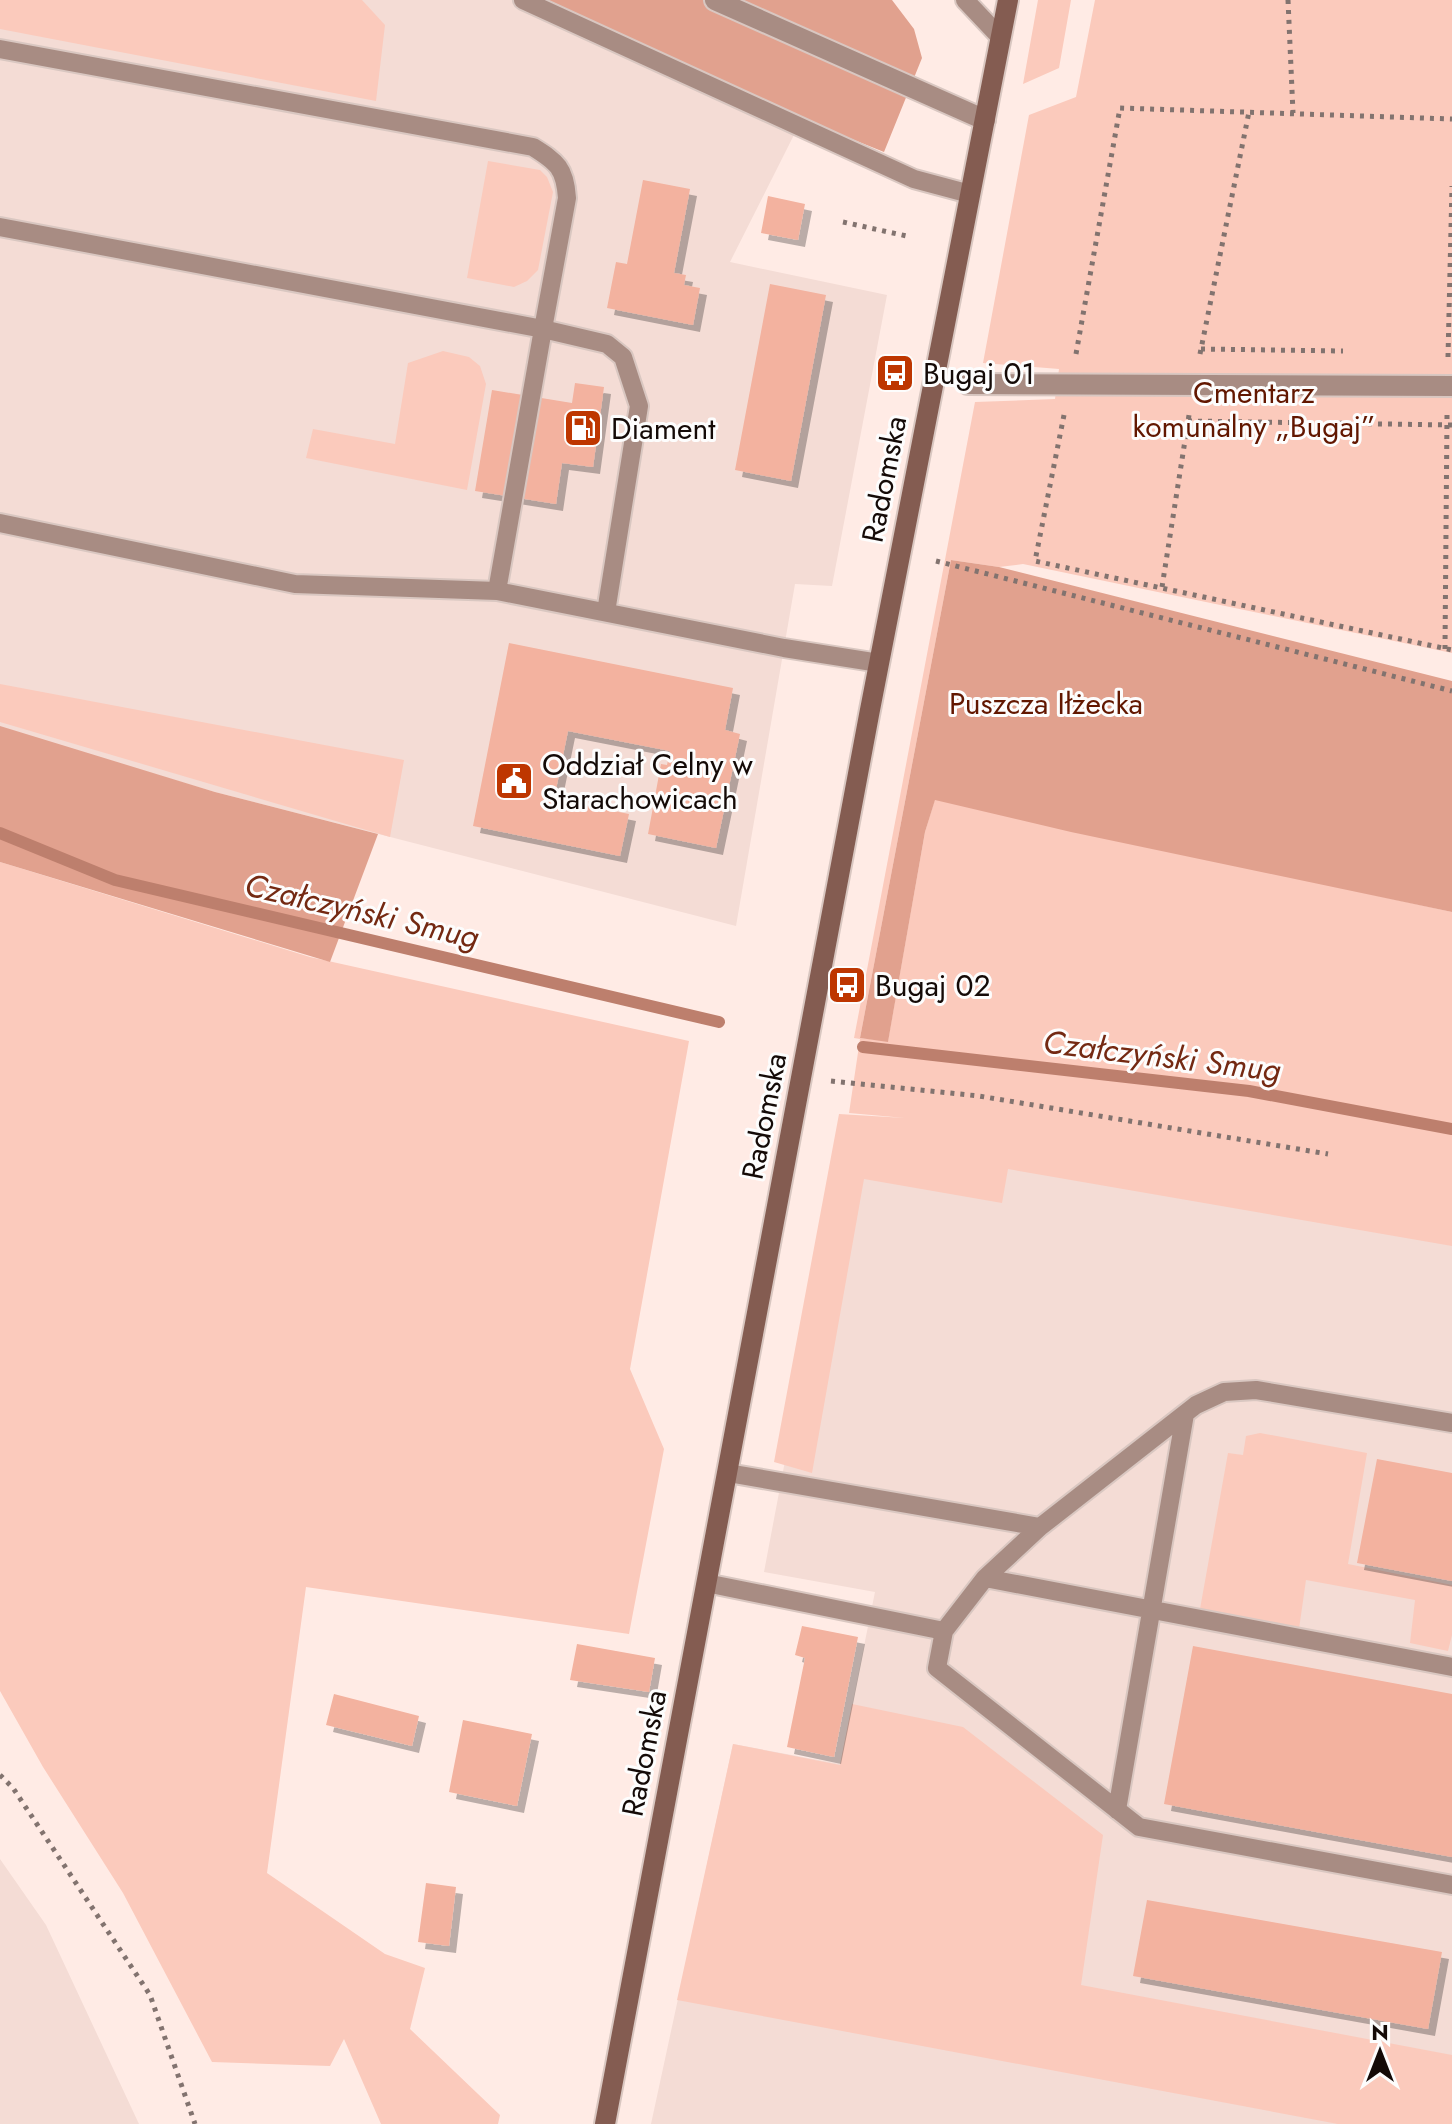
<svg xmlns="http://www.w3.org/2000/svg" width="1452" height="2124" viewBox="0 0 1452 2124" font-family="Jost,sans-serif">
	<defs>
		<filter id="shadow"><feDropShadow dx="7" dy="7" stdDeviation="0" flood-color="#0004"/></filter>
	</defs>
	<rect width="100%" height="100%" fill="#ffebe5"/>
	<!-- built -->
	<path fill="#f4dcd5" d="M 0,0 L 548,0 L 802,119 L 730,262 L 887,295 L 832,586 L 795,584 L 736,926 L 215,792 L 0,728 Z
		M 860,1116 L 1452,1214 L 1452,2124 L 651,2124 L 733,1744 L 840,1764 L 875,1592 L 764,1572 L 840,1170 Z
		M 0,1859 L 46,1925 L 139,2124 L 0,2124 Z"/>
	<!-- green -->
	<path fill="#fbcabc" d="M 0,0 L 362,0 L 385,25 L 376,101 L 0,29 Z
		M 1038,0 L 1071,0 L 1059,68 L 1023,84 Z
		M 1095,0 L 1452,0 L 1452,653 L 1023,564 L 999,567 L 951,560 L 860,1038 L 888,1041 L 925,832 L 935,799 L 1452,912 L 1452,1246 L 1008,1169 L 1002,1203 L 864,1179 L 812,1473 L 774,1462 L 839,1114 L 905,1118 L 849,1113 L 860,1039 L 854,1038 L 975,402 L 1055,399 L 1059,369 L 983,363 L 1029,115 L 1076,97 Z
		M 488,161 L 540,170 L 547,177 L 553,192 L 538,270 L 527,281 L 514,287 L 467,278 Z
		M 443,351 L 469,357 L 480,366 L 486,384 L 467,490 L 306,458 L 313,429 L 395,444 L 408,363 Z
		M 0,684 L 404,760 L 390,837 L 0,722 Z
		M 0,862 L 310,957 L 689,1041 L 630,1369 L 664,1449 L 629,1634 L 306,1587 L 267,1873 L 385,1954 L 425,1968 L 410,2029 L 500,2115 L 498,2124 L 381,2124 L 344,2039 L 330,2066 L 212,2062 L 123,1893 L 43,1767 L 0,1691 Z
		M 1260,1433 L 1367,1453 L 1348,1564 L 1452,1585 L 1452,1635 L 1448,1651 L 1410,1643 L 1415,1600 L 1306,1580 L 1299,1629 L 1200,1609 L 1228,1453 L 1243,1455 L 1246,1436 Z
		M 852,1704 L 963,1727 L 1103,1835 L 1081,1985 L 1452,2055 L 1452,2124 L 1338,2124 L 677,2000 L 733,1744 L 840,1765 Z"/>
	<!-- forest -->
	<path fill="#e1a18e" d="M 548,0 L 892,0 L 914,29 L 922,58 L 884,152 L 802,119 Z
		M 951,560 L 999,567 L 1452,681 L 1452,912 L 1071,832 L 935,800 L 925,832 L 888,1042 L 860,1038 Z
		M 0,726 L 215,792 L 378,834 L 330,962 L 0,862 Z"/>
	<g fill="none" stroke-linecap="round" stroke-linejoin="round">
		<!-- stream -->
		<path stroke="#bd7f6d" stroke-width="12" d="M 0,833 L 115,880 L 719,1022
			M 863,1047 L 1249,1091 L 1452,1129"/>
	</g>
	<!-- building -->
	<path fill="#f3b29f" filter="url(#shadow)" d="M 643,180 L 690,189 L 674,273 L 686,275 L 684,285 L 700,288 L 693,325 L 607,308 L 616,262 L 627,264 Z
		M 768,196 L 805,204 L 798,240 L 761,233 Z
		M 770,284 L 826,295 L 791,481 L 735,470 Z
		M 575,383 L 604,387 L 593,467 L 562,463 L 556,504 L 475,491 L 492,390 L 572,403 Z
		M 509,643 L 733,688 L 725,730 L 740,734 L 716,848 L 648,834 L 661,764 L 667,765 L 670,751 L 568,731 L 554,799 L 629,814 L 620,856 L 473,826 Z
		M 1377,1459 L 1452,1473 L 1452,1581 L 1357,1563 Z
		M 802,1626 L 858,1637 L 834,1757 L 787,1747 L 805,1658 L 795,1655 Z
		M 577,1644 L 655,1658 L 649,1692 L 570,1680 Z
		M 1193,1646 L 1452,1694 L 1452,1857 L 1164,1804 Z
		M 334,1694 L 419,1716 L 412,1746 L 326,1725 Z
		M 463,1720 L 532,1734 L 517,1806 L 449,1792 Z
		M 426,1883 L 456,1887 L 449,1946 L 418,1942 Z
		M 1147,1900 L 1442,1952 L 1428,2029 L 1133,1976 Z"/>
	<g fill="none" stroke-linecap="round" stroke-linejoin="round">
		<defs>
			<path id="lane" d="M 523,0 L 914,179 L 970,194
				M 965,0 L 1001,38
				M 0,49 L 533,147 C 557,162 565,168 567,198 L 543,329 L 0,227
				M 0,523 L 295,584 L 497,591 L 784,648 L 879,663
				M 497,591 L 543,329 L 607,344 L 623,357 L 639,406 L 606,612
				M 728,1473 L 1040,1527
				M 985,1578 L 1452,1667
				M 706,1583 L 944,1631 L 937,1668 L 1139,1827 L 1452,1885
				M 944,1631 L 985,1578 L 1040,1527 L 1196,1405 L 1224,1392 L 1256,1390 L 1452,1423
				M 1117,1810 L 1185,1414"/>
			<path id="street" d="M 715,0 L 985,120
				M 968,384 L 1452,386"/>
			<path id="secondary" d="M 605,2124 L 869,715 L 1008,0"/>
		</defs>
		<!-- lane casing -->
		<use href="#lane" stroke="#d9c7c1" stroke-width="22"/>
		<!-- street casing -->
		<use href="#street" stroke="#d9c7c1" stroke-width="24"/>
		<!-- secondary casing -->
		<use href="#secondary" stroke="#d9c7c1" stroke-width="24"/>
		<!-- path -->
		<path stroke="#82736f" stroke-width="5" stroke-dasharray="4 6" stroke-linecap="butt" d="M 1288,0 L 1293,113
			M 843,222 L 911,237
			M 1201,349 L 1343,351
			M 1076,354 L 1120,108 L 1452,119
			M 1200,354 L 1249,112
			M 1448,357 L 1452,186
			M 1064,415 L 1035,561 L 1452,650
			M 1188,421 L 1452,425
			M 936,561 L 1452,691
			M 1162,587 L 1189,415
			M 1445,649 L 1447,415
			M 831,1081 L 979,1096 L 1328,1154
			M 0,1775 L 13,1788 L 150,1995 L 195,2124"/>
		<!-- lane -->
		<use href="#lane" stroke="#a88c83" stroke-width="18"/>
		<!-- street -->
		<use href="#street" stroke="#a88c83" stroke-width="20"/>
		<!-- secondary -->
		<use href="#secondary" stroke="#845c51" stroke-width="20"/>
	</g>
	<!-- icons -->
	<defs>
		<symbol id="bus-square" viewBox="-11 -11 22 22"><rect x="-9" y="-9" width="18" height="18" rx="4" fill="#be3600" stroke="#fdfdfd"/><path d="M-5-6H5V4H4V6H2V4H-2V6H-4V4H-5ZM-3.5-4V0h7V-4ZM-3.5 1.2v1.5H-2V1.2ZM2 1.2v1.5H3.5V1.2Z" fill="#fff"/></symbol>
		<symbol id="fuel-square" viewBox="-11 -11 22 22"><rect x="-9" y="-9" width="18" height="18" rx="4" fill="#be3600" stroke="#fdfdfd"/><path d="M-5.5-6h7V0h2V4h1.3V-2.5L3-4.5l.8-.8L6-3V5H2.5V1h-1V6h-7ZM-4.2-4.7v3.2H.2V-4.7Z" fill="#fff"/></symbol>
		<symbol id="civic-square" viewBox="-11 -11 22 22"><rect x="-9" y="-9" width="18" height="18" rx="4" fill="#be3600" stroke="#fdfdfd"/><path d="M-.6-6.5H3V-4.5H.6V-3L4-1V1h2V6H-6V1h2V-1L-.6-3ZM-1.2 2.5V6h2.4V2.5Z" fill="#fff"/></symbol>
	</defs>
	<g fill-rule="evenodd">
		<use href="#bus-square" x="873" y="351" width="44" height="44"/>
		<use href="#fuel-square" x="561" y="406" width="44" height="44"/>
		<use href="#civic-square" x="492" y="759" width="44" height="44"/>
		<use href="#bus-square" x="825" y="963" width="44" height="44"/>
	</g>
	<g text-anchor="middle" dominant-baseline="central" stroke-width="6" stroke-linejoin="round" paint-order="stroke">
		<!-- poi labels -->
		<g font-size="30" fill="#140a07" stroke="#fdfdfd" text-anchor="start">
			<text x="923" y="373">Bugaj 01</text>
			<text x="611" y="428">Diament</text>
			<text x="542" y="764">Oddział Celny w<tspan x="542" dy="34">Starachowicach</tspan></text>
			<text x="875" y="985">Bugaj 02</text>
		</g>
		<!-- park labels -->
		<g font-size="30" fill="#621700" stroke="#fdfdfd">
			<text x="1254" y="392">Cmentarz<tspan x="1254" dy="34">komunalny „Bugaj”</tspan></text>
			<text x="1046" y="703">Puszcza Iłżecka</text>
		</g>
		<!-- street labels -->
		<g font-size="30" fill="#140a07" stroke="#fdfdfd">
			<text transform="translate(884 479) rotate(-79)">Radomska</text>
			<text transform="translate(764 1116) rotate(-79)">Radomska</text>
			<text transform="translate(644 1753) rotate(-79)">Radomska</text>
		</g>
		<!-- water labels -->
		<g font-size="32" font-style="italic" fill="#742912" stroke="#fdfdfd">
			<text transform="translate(362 911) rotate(13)">Czałczyński Smug</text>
			<text transform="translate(1162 1056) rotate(7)">Czałczyński Smug</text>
		</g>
	</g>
	<!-- north arrow -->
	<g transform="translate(1380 2052)" stroke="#fdfdfd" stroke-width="6" paint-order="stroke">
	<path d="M0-6L14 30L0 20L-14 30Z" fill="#140a07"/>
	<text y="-12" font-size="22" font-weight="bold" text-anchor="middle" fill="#140a07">N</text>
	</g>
</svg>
